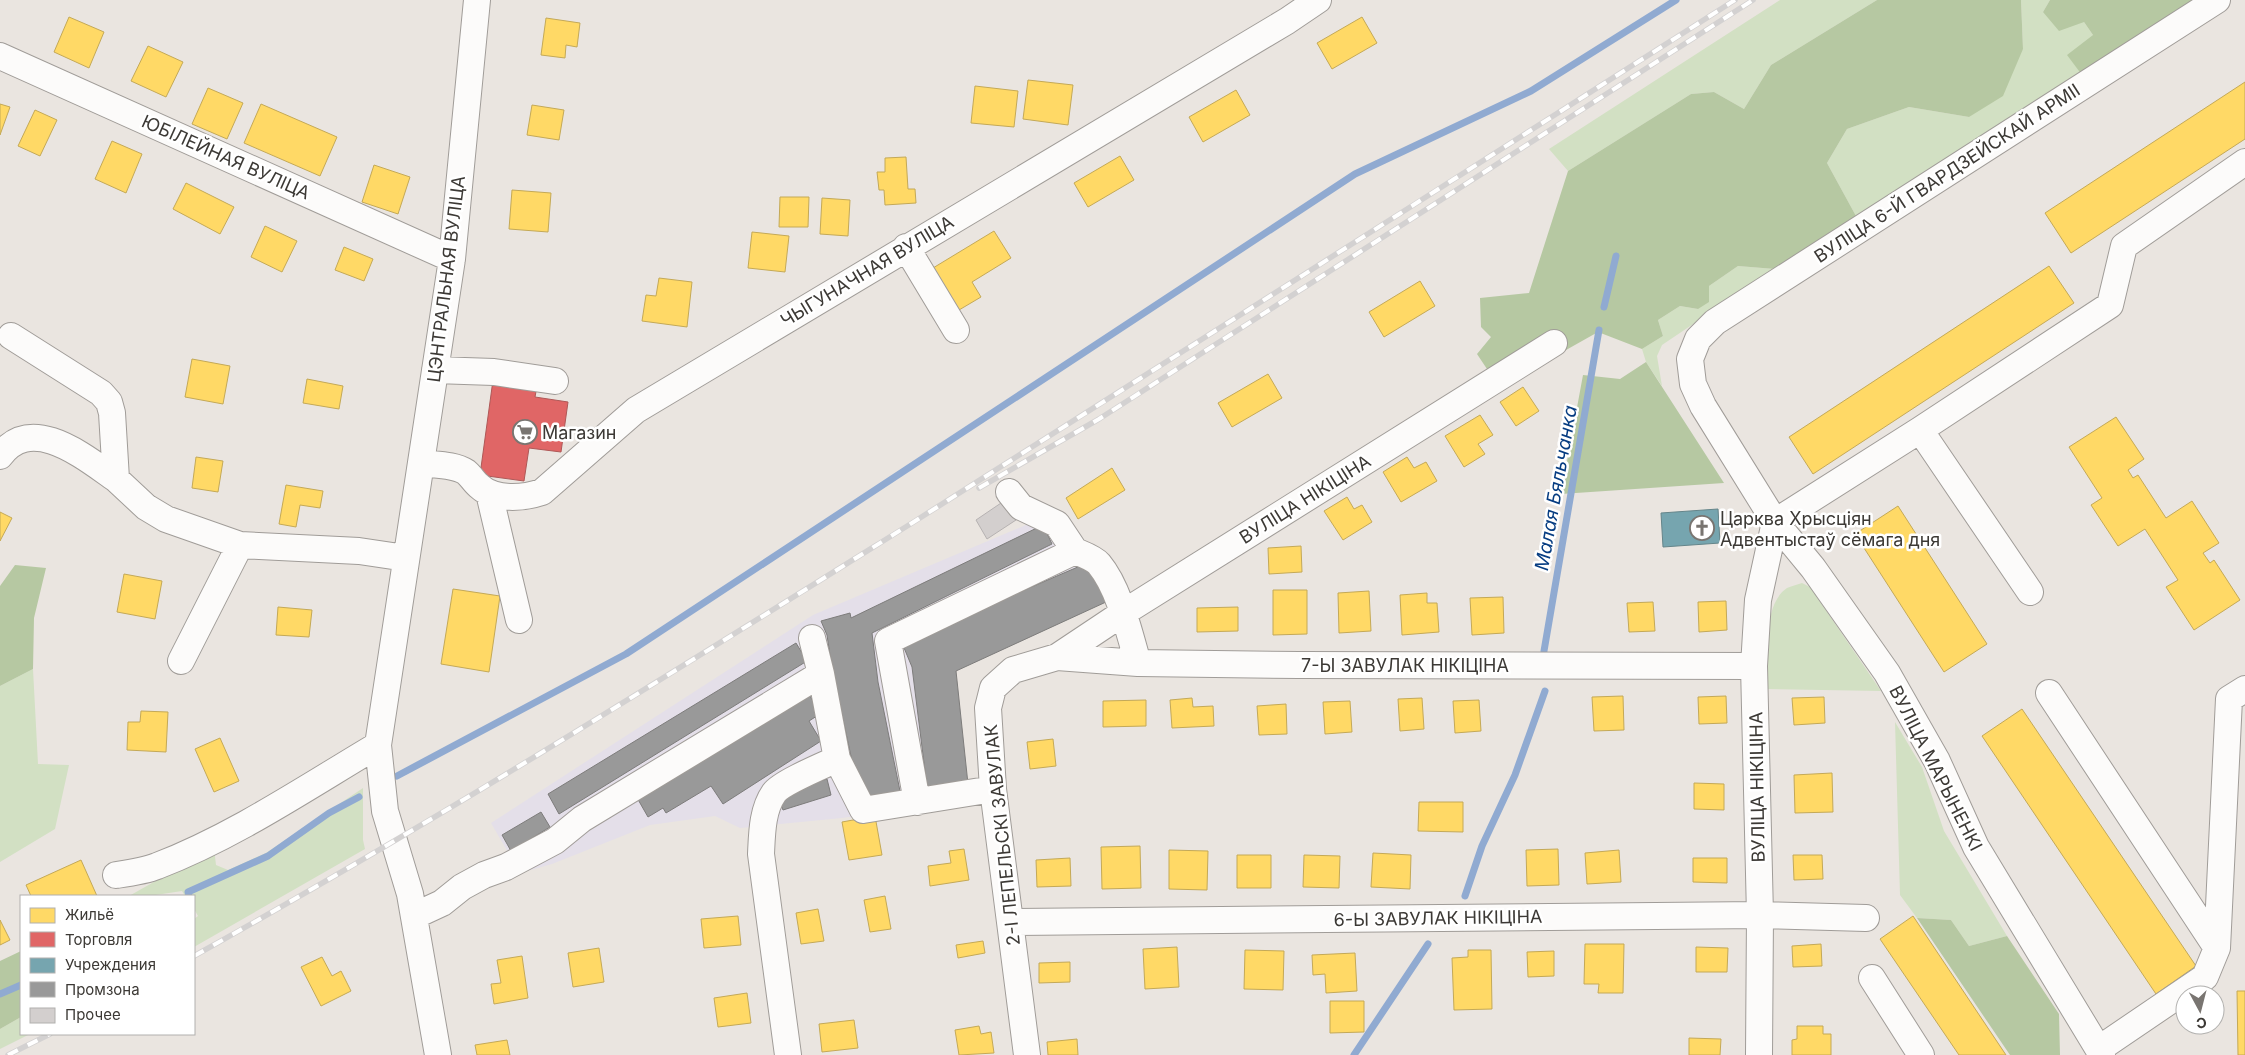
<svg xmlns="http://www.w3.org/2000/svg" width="2245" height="1055" viewBox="0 0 2245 1055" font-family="Inter,sans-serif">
	<rect width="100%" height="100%" fill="#eae5e0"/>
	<!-- industrial -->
	<path fill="#e4dfe9" d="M 1052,514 L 1123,594 L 956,671 L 953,801 L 842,818 L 740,828 L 715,816 L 650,825 L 552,864 L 520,873 L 491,823 L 813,615 Z"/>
	<!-- green -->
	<path fill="#d2e0c3" d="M 1780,0 L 1877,0 L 1771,65 L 1744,109 L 1714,92 L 1691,94 L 1568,171 L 1549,149 Z
		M 2021,0 L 2050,0 L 2043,12 L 2084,22 L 2093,35 L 2082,75 L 1856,216 L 1827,163 L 1847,129 L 1909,107 L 1969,117 L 2023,49 Z
		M 1738,266 L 1775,269 L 1662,345 L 1657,356 L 1662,386 L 1646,362 L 1642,349 L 1663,336 L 1658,320 L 1680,306 L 1698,309 L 1709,286 Z
		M 1802,583 L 1810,587 L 1881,691 L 1765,689 C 1767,663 1762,604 1787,588 C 1791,586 1797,585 1802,583 Z
		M 33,669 L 38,764 L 69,765 L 55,829 L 0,862 L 0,686 Z
		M 1895,722 L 1922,767 L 1944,831 L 2007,936 L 1969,946 L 1951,920 L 1917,918 L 1900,895 Z
		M 363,788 L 363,840 L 365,849 L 194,947 L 194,919 L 198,916 L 194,909 L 194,896 L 185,896 L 182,891 L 149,896 L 129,896 L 214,848 L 216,865 L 228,870 L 266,853 Z
		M 21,1017 L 21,1034 L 30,1034 L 0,1049 L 0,1029 Z"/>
	<!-- forest -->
	<path fill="#b6c8a2" d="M 1877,0 L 2021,0 L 2023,49 L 2003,96 L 1969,117 L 1909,107 L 1847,129 L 1827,163 L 1856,216 L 1775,269 L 1738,266 L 1709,286 L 1709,302 L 1698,309 L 1680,306 L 1658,320 L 1663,336 L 1642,349 L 1598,332 L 1527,372 L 1489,372 L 1477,354 L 1491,337 L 1481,327 L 1480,298 L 1529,293 L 1568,171 L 1691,94 L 1714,92 L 1744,109 L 1771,65 Z
		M 2050,0 L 2203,0 L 2082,75 L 2067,55 L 2093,35 L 2084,22 L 2059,31 L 2043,12 Z
		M 1646,362 L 1724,483 L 1561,494 L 1583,375 L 1620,379 Z
		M 15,565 L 46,568 L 34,618 L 33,669 L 0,686 L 0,586 Z
		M 1917,918 L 1951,920 L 1969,946 L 2007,936 L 2059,1014 L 2060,1055 L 2010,1055 Z
		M 21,951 L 21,1017 L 0,1029 L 0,961 Z"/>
	<!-- homes -->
	<path fill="#ffd966" stroke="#c4a957" d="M 69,17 L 104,32 L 89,68 L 54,52 Z
		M 1362,17 L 1377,43 L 1332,69 L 1317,43 Z
		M 546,18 L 580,23 L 577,47 L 566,45 L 565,58 L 541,55 Z
		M 148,46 L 183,62 L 166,97 L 131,81 Z
		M 1028,80 L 1073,85 L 1068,125 L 1023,119 Z
		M 2245,82 L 2245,139 L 2071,253 L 2045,213 Z
		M 975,86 L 1018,91 L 1014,127 L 971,123 Z
		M 208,88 L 243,103 L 227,139 L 192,124 Z
		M 1236,90 L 1250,115 L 1203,142 L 1189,117 Z
		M 0,104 L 10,107 L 0,135 Z
		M 261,104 L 337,137 L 320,176 L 244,143 Z
		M 532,105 L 564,110 L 559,140 L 527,135 Z
		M 35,110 L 57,120 L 40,156 L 18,146 Z
		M 112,141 L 142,154 L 126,193 L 95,179 Z
		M 1120,156 L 1134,180 L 1088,207 L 1074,183 Z
		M 906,157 L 908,189 L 915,189 L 916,203 L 885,205 L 884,190 L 879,190 L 877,172 L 885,172 L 885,158 Z
		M 374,165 L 410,177 L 398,214 L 362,202 Z
		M 186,183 L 234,207 L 220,234 L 173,209 Z
		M 512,190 L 551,193 L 548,232 L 509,229 Z
		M 780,197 L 809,197 L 808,227 L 779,227 Z
		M 822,198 L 850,200 L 848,236 L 820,234 Z
		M 265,226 L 297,241 L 282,272 L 251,257 Z
		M 994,231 L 1011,258 L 972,282 L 981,297 L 959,310 L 933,268 Z
		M 752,232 L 789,236 L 785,272 L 748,268 Z
		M 344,247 L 373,259 L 364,281 L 335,270 Z
		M 2049,266 L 2074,303 L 1813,474 L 1789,437 Z
		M 659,278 L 692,282 L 687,327 L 642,321 L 646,295 L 656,296 Z
		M 1420,281 L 1435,306 L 1384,337 L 1369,312 Z
		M 192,359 L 230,366 L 223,404 L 185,397 Z
		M 1268,374 L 1282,398 L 1232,427 L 1218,403 Z
		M 307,379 L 343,386 L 339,409 L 303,403 Z
		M 1523,387 L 1539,411 L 1516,426 L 1500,402 Z
		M 1480,415 L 1493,435 L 1478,444 L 1485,454 L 1464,467 L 1445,436 Z
		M 2116,417 L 2144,459 L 2128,470 L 2133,478 L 2138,475 L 2166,518 L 2192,501 L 2219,543 L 2203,553 L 2210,563 L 2214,560 L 2240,600 L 2194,630 L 2166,587 L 2178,580 L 2145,529 L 2118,546 L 2091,505 L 2102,498 L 2069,447 Z
		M 196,457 L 223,461 L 218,492 L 192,488 Z
		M 1407,457 L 1414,468 L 1426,462 L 1437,481 L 1401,502 L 1383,472 Z
		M 1112,468 L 1125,490 L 1078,519 L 1066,498 Z
		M 286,485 L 323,491 L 320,508 L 300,505 L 296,527 L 279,524 Z
		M 1347,497 L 1354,509 L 1362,505 L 1372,522 L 1343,540 L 1324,511 Z
		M 1898,506 L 1987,644 L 1944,672 L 1855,534 Z
		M 0,512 L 12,518 L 0,541 Z
		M 1301,546 L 1302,572 L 1269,574 L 1268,548 Z
		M 124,574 L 162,581 L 155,619 L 117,612 Z
		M 453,589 L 500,596 L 489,672 L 441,664 Z
		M 1273,590 L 1307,590 L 1307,634 L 1273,635 Z
		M 1369,591 L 1371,631 L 1339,633 L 1338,593 Z
		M 1427,593 L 1427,603 L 1437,603 L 1439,632 L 1402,635 L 1400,595 Z
		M 1503,597 L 1504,633 L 1472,635 L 1470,598 Z
		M 1726,601 L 1727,630 L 1699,632 L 1698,602 Z
		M 1653,602 L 1655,631 L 1629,632 L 1627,603 Z
		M 278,607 L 312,610 L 309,637 L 276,635 Z
		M 1238,607 L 1238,631 L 1197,632 L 1197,608 Z
		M 1623,696 L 1624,730 L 1594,731 L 1592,697 Z
		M 1726,696 L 1727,723 L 1699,724 L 1698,697 Z
		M 1824,697 L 1825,723 L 1794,725 L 1792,698 Z
		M 1192,698 L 1193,707 L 1213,706 L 1214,726 L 1172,728 L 1170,700 Z
		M 1422,698 L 1424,729 L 1400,731 L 1398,699 Z
		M 1146,700 L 1146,726 L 1103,727 L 1103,701 Z
		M 1479,700 L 1481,731 L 1455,733 L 1453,701 Z
		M 1350,701 L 1352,732 L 1325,734 L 1323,702 Z
		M 1286,704 L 1287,734 L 1259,735 L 1257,706 Z
		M 2022,709 L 2196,966 L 2156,994 L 1982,736 Z
		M 141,711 L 168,712 L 166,752 L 127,750 L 128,722 L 140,722 Z
		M 220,738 L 239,781 L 214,792 L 195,749 Z
		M 1053,739 L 1056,766 L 1030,769 L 1027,742 Z
		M 1832,773 L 1833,812 L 1795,813 L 1794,775 Z
		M 1694,783 L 1724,784 L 1724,810 L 1694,809 Z
		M 1419,802 L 1463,802 L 1463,832 L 1418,831 Z
		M 875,816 L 882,855 L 849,860 L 842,822 Z
		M 1140,846 L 1141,888 L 1102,889 L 1101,847 Z
		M 964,849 L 969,880 L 930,886 L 928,866 L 951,863 L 949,851 Z
		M 1558,849 L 1559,885 L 1527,886 L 1526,850 Z
		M 1169,850 L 1208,851 L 1207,890 L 1169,889 Z
		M 1619,850 L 1621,882 L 1587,884 L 1585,853 Z
		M 1373,853 L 1411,855 L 1410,889 L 1371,887 Z
		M 1237,855 L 1271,855 L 1271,888 L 1237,888 Z
		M 1304,855 L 1340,856 L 1339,888 L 1303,887 Z
		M 1793,855 L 1822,855 L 1823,879 L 1794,880 Z
		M 1070,858 L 1071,886 L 1037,887 L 1036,860 Z
		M 1693,858 L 1727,858 L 1727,883 L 1693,882 Z
		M 81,860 L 97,896 L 31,896 L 26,885 Z
		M 885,896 L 891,929 L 870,932 L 864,900 Z
		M 818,909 L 824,941 L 801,944 L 796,913 Z
		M 738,916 L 741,945 L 704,948 L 701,919 Z
		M 1913,916 L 2006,1055 L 1959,1055 L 1880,939 Z
		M 0,920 L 10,940 L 0,945 Z
		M 983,941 L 985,953 L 958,958 L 956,945 Z
		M 1585,944 L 1624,944 L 1623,993 L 1598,993 L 1599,984 L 1584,984 Z
		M 1821,944 L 1822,966 L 1793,967 L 1792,946 Z
		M 1177,947 L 1179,987 L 1145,989 L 1143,949 Z
		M 1696,947 L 1728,948 L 1727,972 L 1696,972 Z
		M 599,948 L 604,982 L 573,987 L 568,953 Z
		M 1245,950 L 1284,951 L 1283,990 L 1244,989 Z
		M 1468,950 L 1491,950 L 1492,1009 L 1454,1010 L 1452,958 L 1468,957 Z
		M 1554,951 L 1554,976 L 1528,977 L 1527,952 Z
		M 1355,953 L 1357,991 L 1326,993 L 1325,974 L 1313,975 L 1312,955 Z
		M 522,956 L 528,998 L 494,1004 L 491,984 L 501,983 L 497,960 Z
		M 322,957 L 332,976 L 341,971 L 351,991 L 321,1006 L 301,967 Z
		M 1070,962 L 1070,982 L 1039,983 L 1039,963 Z
		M 2237,991 L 2245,991 L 2245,1055 L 2238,1055 Z
		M 747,993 L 751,1023 L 718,1027 L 714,998 Z
		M 1330,1001 L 1364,1001 L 1364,1032 L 1330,1033 Z
		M 854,1020 L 858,1048 L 822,1052 L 819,1024 Z
		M 979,1026 L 981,1034 L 991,1032 L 994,1053 L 959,1055 L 955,1030 Z
		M 1797,1026 L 1823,1026 L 1823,1034 L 1831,1034 L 1831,1055 L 1792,1055 L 1792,1040 L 1797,1039 Z
		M 1689,1038 L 1721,1039 L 1720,1055 L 1689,1055 Z
		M 1077,1039 L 1078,1055 L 1048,1055 L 1047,1042 Z
		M 507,1040 L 510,1055 L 477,1055 L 475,1045 Z"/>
	<!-- shops -->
	<path fill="#e06666" stroke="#af5857" d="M 493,380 L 537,386 L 535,397 L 568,402 L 561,452 L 529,448 L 524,481 L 480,475 Z"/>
	<!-- public -->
	<path fill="#76a5af" stroke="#65858a" d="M 1718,509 L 1720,543 L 1663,547 L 1661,513 Z"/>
	<!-- industry -->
	<path fill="#999" stroke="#7d7c7b" d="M 1043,525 L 1052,544 L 872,633 L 878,682 L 901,796 L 861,802 L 832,669 L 827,635 L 821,621 L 850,613 L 851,618 Z
		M 1087,563 L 1106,602 L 956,671 L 968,784 L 927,787 L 912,667 L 902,643 Z
		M 796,643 L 807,661 L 559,814 L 548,794 Z
		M 810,696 L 820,714 L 809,721 L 821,741 L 723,804 L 711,786 L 666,813 L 663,808 L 648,817 L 636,796 L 731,744 Z
		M 827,779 L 831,795 L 783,810 L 777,796 L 802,786 Z
		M 541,812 L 550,827 L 511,851 L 502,835 Z"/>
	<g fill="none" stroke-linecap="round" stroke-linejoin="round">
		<!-- stream -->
		<path stroke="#90aad1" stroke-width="7" d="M 1604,307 L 1616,256
			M 1544,651 L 1599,330
			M 397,776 L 626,654 L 1355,174 L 1531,91 L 1676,0
			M 189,896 L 188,892 L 268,856 L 329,813 L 359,797
			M 1465,896 L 1482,846 L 1515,775 L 1545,691
			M 0,994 L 21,985
			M 1354,1055 L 1428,944"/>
	</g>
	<!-- building -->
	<path fill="#d3cfce" stroke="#b6b2b2" d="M 1004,501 L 1016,520 L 987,539 L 976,520 Z"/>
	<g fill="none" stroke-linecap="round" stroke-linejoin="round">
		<defs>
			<path id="minor" d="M 0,56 L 452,259
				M 906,247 L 956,330
				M 11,336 L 101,393 L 109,402 L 112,413 L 116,479 L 146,507 L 166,519 L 240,545 L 359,551 L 406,558
				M 435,370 L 494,372 L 555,381
				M 1920,430 L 2030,592
				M 0,456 C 32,413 84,457 116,479
				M 421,463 C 435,465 454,464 466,472 C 471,476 474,482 479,486 C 495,501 524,498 542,492 L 636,410 L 1287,21 L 1318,0
				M 1009,492 L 1021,507 L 1057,524 L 1075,551
				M 489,493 L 519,620
				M 812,638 L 821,674 L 837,759 L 863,810 L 993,789
				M 1057,657 L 1123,613 L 1554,343
				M 181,661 L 240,545
				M 2049,693 L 2217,948
				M 917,802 L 888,641 L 1075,551 C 1082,554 1094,558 1099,564 C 1119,588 1129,632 1138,663
				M 116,875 C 130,873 145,871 157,866 C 235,836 307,787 378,745
				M 414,916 L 442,903 L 462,887 L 484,875 L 506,867 L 555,841 L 582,819 L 821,674
				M 1011,922 L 1760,915 L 1866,918
				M 1872,978 L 1921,1055
				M 2099,1049 L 2205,977 L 2217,948 L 2229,699 L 2245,689
				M 438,1055 L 410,894 L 385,811 L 378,745 L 452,259 L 477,0
				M 788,1055 L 761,854 C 762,834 762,810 774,793 C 781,783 824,765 837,759
				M 1027,1055 L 993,789 L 988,708 L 993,688 L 1013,670 L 1057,657 L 1138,663 L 1299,665 L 1754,666
				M 1759,1055 L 1760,915 L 1754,666 L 1758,600 L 1775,522 L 1920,430 L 2110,305 L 2124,246 L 2245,162
				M 2102,1055 L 1976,847 L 1937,761 L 1887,673 L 1813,568 L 1775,522 L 1703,406 L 1693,384 L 1690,359 L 1698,339 L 1715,322 L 2217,0"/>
		</defs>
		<!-- minor casing -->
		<use href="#minor" stroke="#a09c98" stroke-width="28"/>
		<!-- minor -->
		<use href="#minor" stroke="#fcfbfa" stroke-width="26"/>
		<defs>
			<path id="rail" d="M 979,488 L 1099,419 L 1753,0
				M 194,956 C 438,820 675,671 912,523 C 1187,349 1461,175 1735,0
				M 8,1055 L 50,1034"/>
		</defs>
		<!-- rail casing -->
		<use href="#rail" stroke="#d3d1d1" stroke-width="5.5"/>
		<!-- rail -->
		<use href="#rail" stroke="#fff" stroke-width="4" stroke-dasharray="11" stroke-linecap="butt"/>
	</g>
	<!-- icons -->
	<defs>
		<symbol id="supermarket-ring" viewBox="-11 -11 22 22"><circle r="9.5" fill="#fff" stroke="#797571" stroke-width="1.5"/><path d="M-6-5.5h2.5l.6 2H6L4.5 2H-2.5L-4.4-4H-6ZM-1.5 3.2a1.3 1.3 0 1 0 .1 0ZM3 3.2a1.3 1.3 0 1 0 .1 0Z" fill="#797571"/></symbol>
		<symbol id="church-ring" viewBox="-11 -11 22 22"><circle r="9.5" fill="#fff" stroke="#797571" stroke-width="1.5"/><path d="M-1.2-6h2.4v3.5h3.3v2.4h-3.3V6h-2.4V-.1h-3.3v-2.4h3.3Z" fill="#797571"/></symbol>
	</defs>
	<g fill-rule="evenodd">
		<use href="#supermarket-ring" x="511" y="418" width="28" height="28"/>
		<use href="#church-ring" x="1688" y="514" width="28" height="28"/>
	</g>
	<g text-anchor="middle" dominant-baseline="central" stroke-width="5" stroke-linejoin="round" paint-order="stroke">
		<!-- street labels -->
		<g font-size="18" fill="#3c3935" stroke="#fff">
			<text transform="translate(226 157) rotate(24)">ЮБІЛЕЙНАЯ ВУЛІЦА</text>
			<text transform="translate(1947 173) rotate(-33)">ВУЛІЦА 6-Й ГВАРДЗЕЙСКАЙ АРМІІ</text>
			<text transform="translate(867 271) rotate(-31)">ЧЫГУНАЧНАЯ ВУЛІЦА</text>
			<text transform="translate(446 279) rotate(-83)">ЦЭНТРАЛЬНАЯ ВУЛІЦА</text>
			<text transform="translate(1305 499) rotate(-32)">ВУЛІЦА НІКІЦІНА</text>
			<text x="1405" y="665">7-Ы ЗАВУЛАК НІКІЦІНА</text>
			<text transform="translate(1936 768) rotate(63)">ВУЛІЦА МАРЫНЕНКІ</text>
			<text transform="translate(1757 787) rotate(-91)">ВУЛІЦА НІКІЦІНА</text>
			<text transform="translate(1002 835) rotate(-96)">2-І ЛЕПЕЛЬСКІ ЗАВУЛАК</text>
			<text transform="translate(1438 918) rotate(-1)">6-Ы ЗАВУЛАК НІКІЦІНА</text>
		</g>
		<!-- poi labels -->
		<g font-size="18" fill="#3c3935" stroke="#fff" text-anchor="start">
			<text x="542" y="432">Магазин</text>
			<text x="1720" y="518">Царква Хрысціян<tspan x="1720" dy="21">Адвентыстаў сёмага дня</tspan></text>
		</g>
		<!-- water labels -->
		<g font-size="19" font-style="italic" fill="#073d82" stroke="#fff">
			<text transform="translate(1556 488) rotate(-80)">Малая Бяльчанка</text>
		</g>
	</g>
	<!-- legend -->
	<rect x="20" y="895" width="175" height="140" fill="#ffffff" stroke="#b1b0ae"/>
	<rect x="30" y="908" width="25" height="15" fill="#ffd966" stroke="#b1b0ae"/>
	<text x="65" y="920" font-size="15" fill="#3c3935">Жильё</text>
	<rect x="30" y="932" width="25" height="15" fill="#e06666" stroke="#b1b0ae"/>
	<text x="65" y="945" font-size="15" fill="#3c3935">Торговля</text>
	<rect x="30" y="958" width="25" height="15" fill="#76a5af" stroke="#b1b0ae"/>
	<text x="65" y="970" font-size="15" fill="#3c3935">Учреждения</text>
	<rect x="30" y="982" width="25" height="15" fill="#999999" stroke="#b1b0ae"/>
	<text x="65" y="995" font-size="15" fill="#3c3935">Промзона</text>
	<rect x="30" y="1008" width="25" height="15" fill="#d3cfce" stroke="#b1b0ae"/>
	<text x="65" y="1020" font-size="15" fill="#3c3935">Прочее</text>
	<!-- north arrow -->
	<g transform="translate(2200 1010) rotate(173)"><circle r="24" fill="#ffffff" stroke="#b1b0ae"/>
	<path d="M0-4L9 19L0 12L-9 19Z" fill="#797571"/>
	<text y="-8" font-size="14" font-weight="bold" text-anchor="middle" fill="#3c3935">С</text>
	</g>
</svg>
